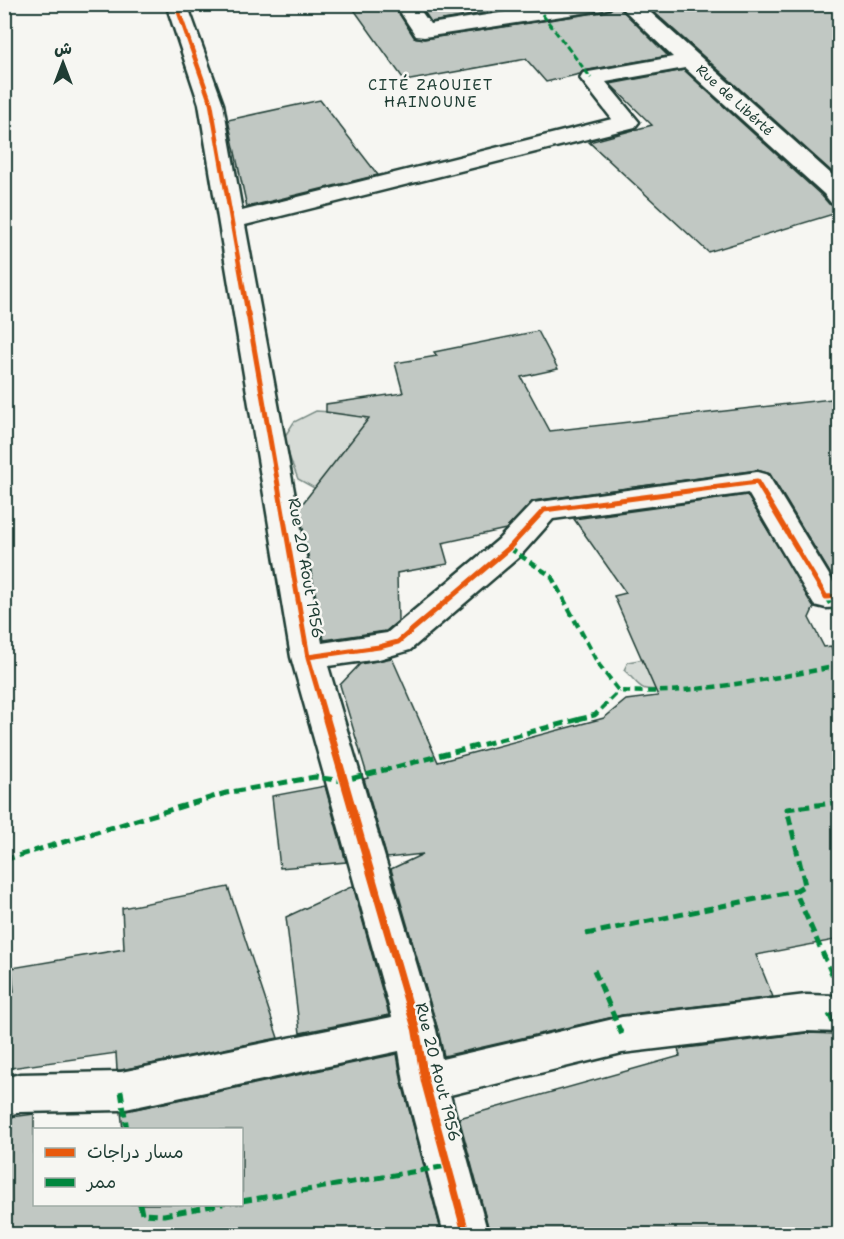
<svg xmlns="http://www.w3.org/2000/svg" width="844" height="1239" viewBox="0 0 844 1239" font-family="'Shantell Sans','Playpen Sans Arabic',sans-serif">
	<rect width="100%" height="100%" fill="#f6f6f2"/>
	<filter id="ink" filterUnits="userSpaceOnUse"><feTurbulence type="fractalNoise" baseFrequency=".0167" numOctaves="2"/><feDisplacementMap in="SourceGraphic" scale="12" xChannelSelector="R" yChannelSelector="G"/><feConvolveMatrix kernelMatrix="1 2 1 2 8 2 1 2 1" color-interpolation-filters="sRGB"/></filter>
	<g filter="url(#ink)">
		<!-- green -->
		<path fill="#d6dbd6" stroke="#7a8c85" stroke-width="1.5" d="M 316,411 L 360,414 L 372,425 L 361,440 L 349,443 L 316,489 L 298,479 L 288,453 L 285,436 L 294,422 Z
			M 650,658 L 666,688 C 637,693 642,686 624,670 L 628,662 Z"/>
		<!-- building -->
		<path fill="#c1c8c3" stroke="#1f3d34" stroke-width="1.5" d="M 350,4 L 393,4 L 414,37 L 424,39 L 602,12 L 610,10 L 616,4 L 668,56 L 583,71 L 580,74 L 546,82 L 526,59 L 405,81 Z
			M 419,4 L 539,4 L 431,22 Z
			M 645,4 L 840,4 L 840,179 Z
			M 684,70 L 822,196 L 829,204 L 840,207 L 840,212 L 708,252 L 589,142 L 652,125 L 610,84 Z
			M 320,100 L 378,175 L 247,207 L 228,120 Z
			M 538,331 L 558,369 L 521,377 L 550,431 L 840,398 L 840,583 L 836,583 L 770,474 L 757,470 L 533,501 L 506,529 L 442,543 L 448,564 L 397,573 L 398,621 L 386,631 L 324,640 L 299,508 L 369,418 L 326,412 L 326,404 L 403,393 L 395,363 L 437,356 L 434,352 Z
			M 747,495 L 814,607 L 809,618 L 824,647 L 831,646 L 840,668 L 840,939 L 756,955 L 773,997 L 622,1015 L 444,1056 L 438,1030 L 391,869 L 423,854 L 387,858 L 364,779 L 368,778 L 340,685 L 360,664 L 392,658 L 438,762 L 604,718 L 626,700 L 658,696 L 614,596 L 626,593 L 574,519 Z
			M 325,786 L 346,862 L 280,868 L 272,796 Z
			M 353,886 L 389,1015 L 300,1033 L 286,917 Z
			M 228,887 L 278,1038 L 121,1070 L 117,1070 L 116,1053 L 4,1069 L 4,993 L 14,992 L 12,968 L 124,949 L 122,908 Z
			M 806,1033 L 840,1034 L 840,1234 L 490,1234 L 459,1118 L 680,1056 L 678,1049 Z
			M 397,1054 L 402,1083 L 442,1234 L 4,1234 L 4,1118 L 34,1114 L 34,1204 L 242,1204 L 242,1130 L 123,1130 L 121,1112 Z"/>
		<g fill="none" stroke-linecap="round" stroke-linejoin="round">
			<defs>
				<path id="minor" d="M 166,4 L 187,4 L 223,104 L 242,211 L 612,119 L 580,78 L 583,73 L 673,57 L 618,4 L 641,4 L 840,182 L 840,205 L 831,203 L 824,194 L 685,68 L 606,82 L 639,122 L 635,127 L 245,225 L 322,643 L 387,633 L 498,540 L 533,503 L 757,472 L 768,475 L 835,585 L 840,585 L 840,607 L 826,608 L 814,605 L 748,493 L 553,519 L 520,556 L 410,650 L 379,659 L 328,666 L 436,1030 L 442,1059 L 622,1017 L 806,995 L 840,996 L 840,1032 L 806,1031 L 622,1053 L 450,1095 L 488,1234 L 444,1234 L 404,1082 L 399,1051 L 121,1110 L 20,1112 L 4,1116 L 4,1078 L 20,1074 L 121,1072 L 392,1017 L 291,657 L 199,104 Z
					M 395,4 L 416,4 L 430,24 L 557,4 L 612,4 L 609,8 L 602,10 L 424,37 L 416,36 Z"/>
			</defs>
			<!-- minor casing -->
			<use href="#minor" stroke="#1f3d34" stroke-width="5"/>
			<!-- minor -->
			<use href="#minor" fill="#f6f6f2" fill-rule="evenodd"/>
			<!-- quiet-far2 -->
			<path stroke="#00873e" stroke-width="3" stroke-dasharray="7 3" stroke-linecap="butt" d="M 542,14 L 591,78"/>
			<!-- quiet-far1 -->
			<path stroke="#00873e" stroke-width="4.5" stroke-dasharray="8 4.5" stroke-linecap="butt" d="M 509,548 L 551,576 L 599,665 L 619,691 C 694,695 766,679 840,666
				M 826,597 L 840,621
				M 579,719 L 595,715 L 619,691"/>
			<!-- quiet -->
			<path stroke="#00873e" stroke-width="5" stroke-dasharray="10 5" stroke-linecap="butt" d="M 840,802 L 787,809 L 805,885 L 795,891 L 840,992
				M 4,860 L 226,793 L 315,777 L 342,781 L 584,718
				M 586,934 L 795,891
				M 594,970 L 622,1035
				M 829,1014 L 840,1037
				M 121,1091 L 127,1130
				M 242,1201 L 447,1166
				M 140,1204 L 142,1214 L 164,1215 L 223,1204"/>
			<defs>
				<path id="cycleway-far2" d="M 176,4 L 211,104 L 248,315"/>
				<path id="cycleway-far1" d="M 248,313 L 308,657 L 326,719
					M 308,657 L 379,647 L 398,642 L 509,548 L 544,510 L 757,482 L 826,597 L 840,596"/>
				<path id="cycleway" d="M 326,718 L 416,1030 L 425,1082 L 466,1234"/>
			</defs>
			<!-- cycleway-far2 casing -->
			<use href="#cycleway-far2" stroke="#f6f6f2" stroke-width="8"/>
			<!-- cycleway-far1 casing -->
			<use href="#cycleway-far1" stroke="#f6f6f2" stroke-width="9"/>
			<!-- cycleway casing -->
			<use href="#cycleway" stroke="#f6f6f2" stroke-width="11"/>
			<!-- cycleway-far2 -->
			<use href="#cycleway-far2" stroke="#e8590c" stroke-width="4.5"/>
			<!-- cycleway-far1 -->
			<use href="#cycleway-far1" stroke="#e8590c" stroke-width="5"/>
			<!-- cycleway -->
			<use href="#cycleway" stroke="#e8590c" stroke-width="8"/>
		</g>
	</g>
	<g text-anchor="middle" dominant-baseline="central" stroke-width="5" stroke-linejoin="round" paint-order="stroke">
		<!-- far-street labels -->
		<g font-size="14" fill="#1f3d34" stroke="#f6f6f2">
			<text transform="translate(735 100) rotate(42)">Rue de Libérté</text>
		</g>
		<!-- far-neighbourhood labels -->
		<g font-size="15" letter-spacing="1.5" fill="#1f3d34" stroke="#f6f6f2">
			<text x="431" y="85">CITÉ ZAOUIET<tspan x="431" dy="17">HAINOUNE</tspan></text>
		</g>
		<!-- street labels -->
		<g font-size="16" fill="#1f3d34" stroke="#f6f6f2">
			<text transform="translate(306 568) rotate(80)">Rue 20 Aout 1956</text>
			<text transform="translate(438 1072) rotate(76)">Rue 20 Aout 1956</text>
		</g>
	</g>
	<!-- margin -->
	<rect width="844" height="1239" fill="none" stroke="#f6f6f2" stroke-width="24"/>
	<rect x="12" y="12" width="820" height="1215" fill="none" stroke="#1f3d34" stroke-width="2" filter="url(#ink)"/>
	<!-- legend -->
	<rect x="33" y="1128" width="210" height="78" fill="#f6f6f2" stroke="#a0aca6" stroke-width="1.5"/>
	<rect x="45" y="1148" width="30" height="9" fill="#e8590c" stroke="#a0aca6" stroke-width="1.5"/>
	<text x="87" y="1158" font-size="18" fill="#1f3d34">مسار دراجات</text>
	<rect x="45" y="1178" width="30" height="9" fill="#00873e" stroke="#a0aca6" stroke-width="1.5"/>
	<text x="87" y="1188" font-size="18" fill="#1f3d34">ممر</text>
	<!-- north arrow -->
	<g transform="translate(63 63)" stroke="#f6f6f2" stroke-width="4.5" paint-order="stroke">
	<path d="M0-4.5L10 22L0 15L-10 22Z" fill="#1f3d34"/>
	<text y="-9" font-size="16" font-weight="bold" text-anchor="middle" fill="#1f3d34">ش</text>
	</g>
</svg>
